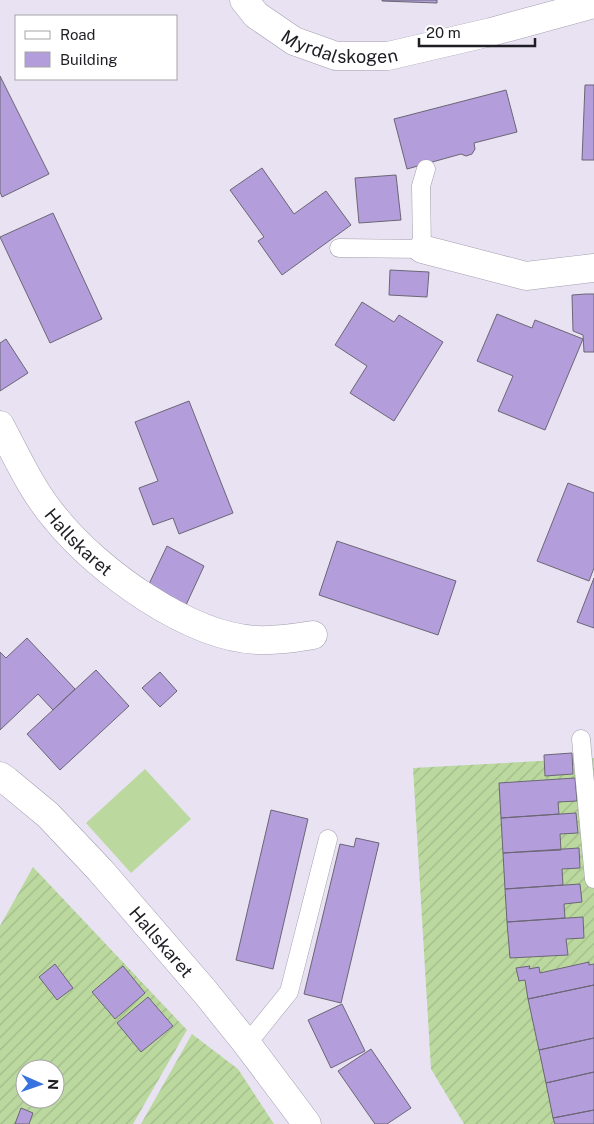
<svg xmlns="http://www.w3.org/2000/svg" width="594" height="1124" viewBox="0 0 594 1124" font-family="'Public Sans',sans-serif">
	<defs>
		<pattern id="garden-furrows" width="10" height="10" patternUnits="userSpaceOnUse" patternTransform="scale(1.25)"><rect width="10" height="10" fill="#bbd99f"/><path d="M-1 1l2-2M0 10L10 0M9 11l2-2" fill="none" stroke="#a0ba89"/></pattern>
	</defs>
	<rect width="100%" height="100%" fill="#e8e2f3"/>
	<!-- garden -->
	<path fill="url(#garden-furrows)" fill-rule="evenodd" d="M 594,758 L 594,1124 L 464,1124 L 431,1069 L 413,768 Z
		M 33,867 L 187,1030 L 133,1124 L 0,1124 L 0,926 ZM 25,1069 L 55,1069 L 55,1099 L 25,1099 Z
		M 192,1034 L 238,1069 L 274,1124 L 141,1124 Z"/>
	<!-- pitch -->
	<path fill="#bbd99f" d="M 145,769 L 191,819 L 131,873 L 86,823 Z"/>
	<!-- building -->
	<path fill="#b39dda" stroke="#6b6675" d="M 382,0 L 437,0 L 437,3 L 382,1 Z
		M 0,76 L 49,174 L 2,197 L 0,192 Z
		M 585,85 L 594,85 L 594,160 L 582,160 Z
		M 506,90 L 517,132 L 474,143 L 475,149 L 472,154 L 466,156 L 461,154 L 407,169 L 394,119 Z
		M 262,168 L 294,214 L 326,191 L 351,225 L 282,275 L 258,241 L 264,237 L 230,190 Z
		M 396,175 L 401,220 L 359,223 L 355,178 Z
		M 53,213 L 102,319 L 50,343 L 0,237 Z
		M 390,270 L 429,272 L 427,297 L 389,295 Z
		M 586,294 L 594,294 L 594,352 L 584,352 L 583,335 L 573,331 L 572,295 Z
		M 362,302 L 394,322 L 399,315 L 443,342 L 394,421 L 350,393 L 367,366 L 335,345 Z
		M 497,314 L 532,328 L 535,320 L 583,339 L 545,430 L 498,411 L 513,376 L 477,361 Z
		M 6,339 L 28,373 L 0,391 L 0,343 Z
		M 189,401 L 233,513 L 179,534 L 173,518 L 153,525 L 139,488 L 158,481 L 135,422 Z
		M 568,483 L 594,493 L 594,568 L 589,581 L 537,561 Z
		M 337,541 L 456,581 L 438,635 L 319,595 Z
		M 167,546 L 204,566 L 186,605 L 149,584 Z
		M 594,578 L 594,628 L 577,622 Z
		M 27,638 L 75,689 L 53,710 L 38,694 L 0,730 L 0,652 L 6,658 Z
		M 96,670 L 129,706 L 60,770 L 27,734 Z
		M 160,672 L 177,691 L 160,707 L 142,688 Z
		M 572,753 L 573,774 L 545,776 L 544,755 Z
		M 575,778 L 577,801 L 558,802 L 559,814 L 501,818 L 499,783 Z
		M 271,810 L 308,819 L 273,969 L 236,960 Z
		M 576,813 L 578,833 L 560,834 L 561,850 L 503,853 L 501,818 Z
		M 356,838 L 379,843 L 341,1003 L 304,994 L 340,844 L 354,847 Z
		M 579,848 L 580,868 L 562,869 L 563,885 L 505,889 L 503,853 Z
		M 580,884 L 582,902 L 564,904 L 565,918 L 507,922 L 505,889 Z
		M 583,917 L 584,938 L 566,939 L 568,955 L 510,958 L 507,922 Z
		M 589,962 L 589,965 L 594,964 L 594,986 L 594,985 L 528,999 L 525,980 L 519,981 L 516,968 L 530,966 L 529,969 L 539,967 L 540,973 Z
		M 55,964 L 73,988 L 57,1000 L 39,977 Z
		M 123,966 L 145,993 L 115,1019 L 92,992 Z
		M 594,985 L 594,1038 L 539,1050 L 528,999 Z
		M 148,997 L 173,1026 L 141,1052 L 117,1023 Z
		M 342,1004 L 365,1051 L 331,1068 L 308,1020 Z
		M 594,1038 L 594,1072 L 546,1083 L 539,1050 Z
		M 371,1049 L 411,1108 L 387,1124 L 375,1124 L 338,1071 Z
		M 594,1072 L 594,1110 L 553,1118 L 546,1083 Z
		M 21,1108 L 33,1113 L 29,1124 L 15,1124 Z
		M 594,1110 L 594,1124 L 555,1124 L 553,1118 Z"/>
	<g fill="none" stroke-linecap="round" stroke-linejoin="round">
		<defs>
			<path id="service" d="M 339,248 L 422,249 L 421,186 L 426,169
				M 581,739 L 594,879
				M 247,1044 L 289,992 L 328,839"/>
			<g id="minor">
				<path id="s1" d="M 244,0 L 256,15 L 294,41 L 336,56 L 388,56 L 491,32 L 594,4"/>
				<path d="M 422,249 L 526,276 L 594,268"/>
				<path id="s2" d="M 0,425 C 17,457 32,491 56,519 C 98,571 189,637 257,640 C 276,641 294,638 313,635"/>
				<path id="s3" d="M 0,776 L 7,781 L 48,815 L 100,870 L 206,993 L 247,1044 L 307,1124"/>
			</g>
		</defs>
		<!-- service casing -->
		<use href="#service" stroke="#a39eae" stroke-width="19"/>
		<!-- minor casing -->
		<use href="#minor" stroke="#a39eae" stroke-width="29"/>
		<!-- service -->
		<use href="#service" stroke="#fff" stroke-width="18"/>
		<!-- minor -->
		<use href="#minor" stroke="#fff" stroke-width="28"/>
	</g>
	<g text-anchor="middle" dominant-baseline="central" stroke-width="5" stroke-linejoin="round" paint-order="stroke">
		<!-- street labels -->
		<g font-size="18" fill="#1f1d23" stroke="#fff">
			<text stroke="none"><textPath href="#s1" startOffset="112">Myrdalskogen</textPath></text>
			<text stroke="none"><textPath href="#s2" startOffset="142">Hallskaret</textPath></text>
			<text stroke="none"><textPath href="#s3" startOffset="232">Hallskaret</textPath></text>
		</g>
	</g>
	<!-- legend -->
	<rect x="15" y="15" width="162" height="65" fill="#ffffff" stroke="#a5a5a7"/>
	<rect x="25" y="31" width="25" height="8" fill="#ffffff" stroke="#a5a5a7"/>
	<text x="60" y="40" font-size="15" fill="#1f1d23">Road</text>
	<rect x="25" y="52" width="25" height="15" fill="#b39dda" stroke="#a5a5a7"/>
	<text x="60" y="65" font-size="15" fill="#1f1d23">Building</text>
	<!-- north arrow -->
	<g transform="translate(40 1084) rotate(92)"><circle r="24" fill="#ffffff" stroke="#a5a5a7"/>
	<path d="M0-4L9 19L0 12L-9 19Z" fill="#3772e0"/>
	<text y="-8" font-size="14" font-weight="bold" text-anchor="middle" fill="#1f1d23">N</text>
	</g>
	<!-- scale -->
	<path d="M419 38v8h116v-8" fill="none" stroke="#1f1d23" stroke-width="2.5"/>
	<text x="426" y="38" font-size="15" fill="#1f1d23" stroke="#ffffff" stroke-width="4" paint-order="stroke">20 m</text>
</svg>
